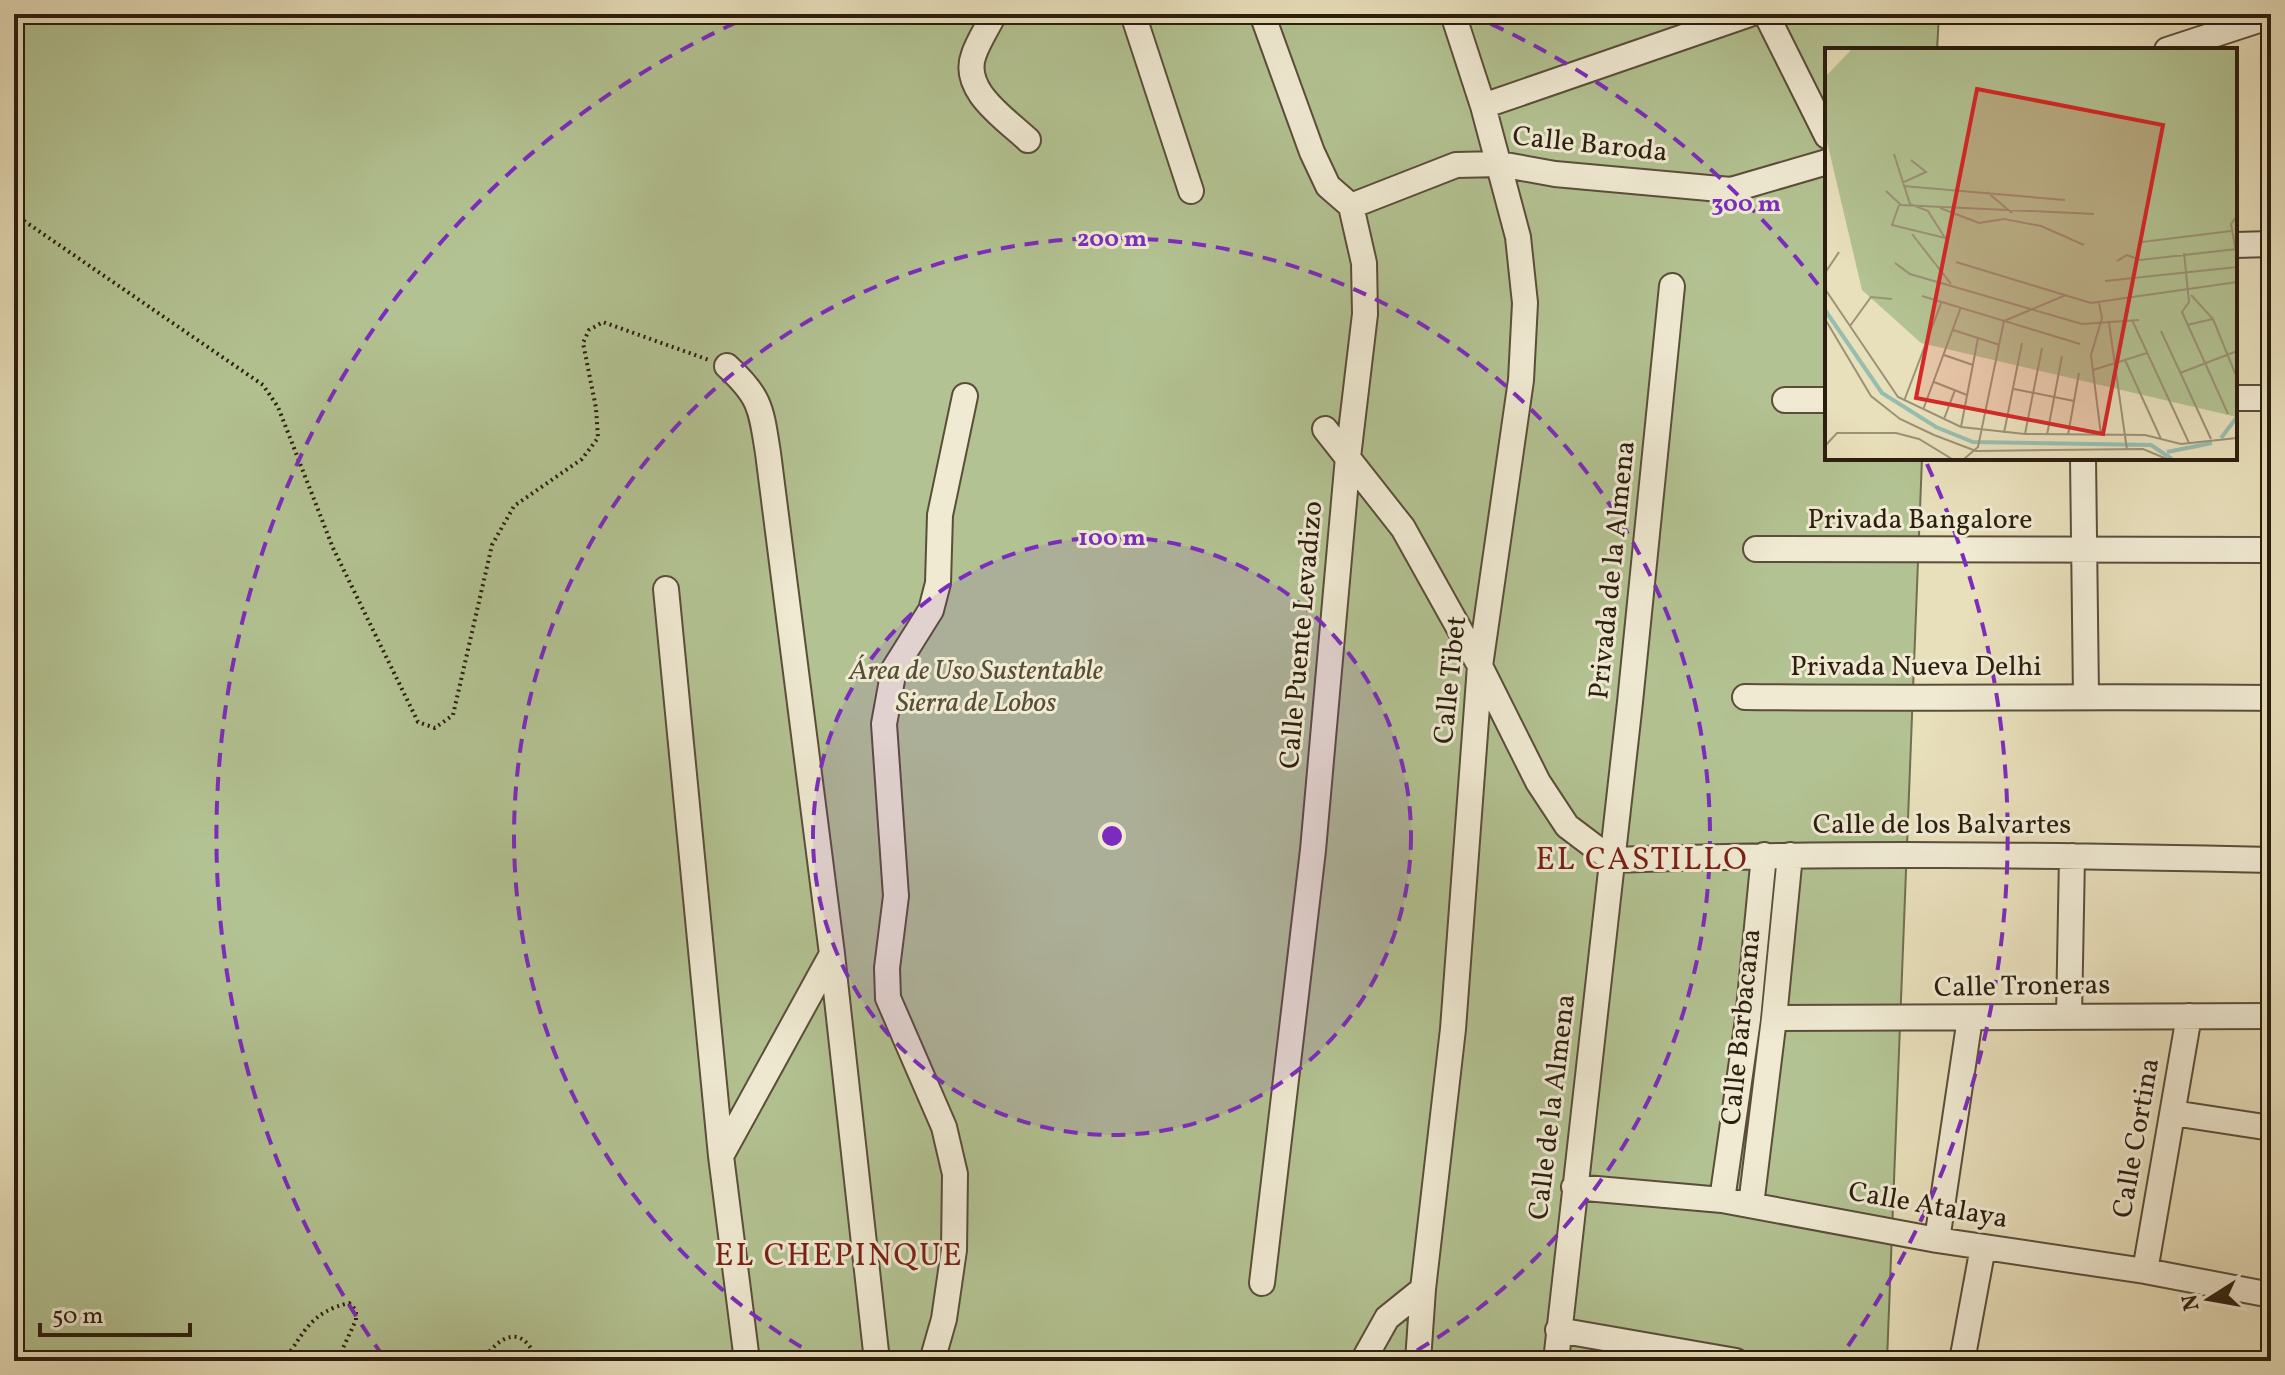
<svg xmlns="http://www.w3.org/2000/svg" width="2285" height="1375" viewBox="0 0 2285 1375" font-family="Vollkorn,serif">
	<rect width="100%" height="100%" fill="#e8dfbb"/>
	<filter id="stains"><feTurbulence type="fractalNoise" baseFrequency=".0025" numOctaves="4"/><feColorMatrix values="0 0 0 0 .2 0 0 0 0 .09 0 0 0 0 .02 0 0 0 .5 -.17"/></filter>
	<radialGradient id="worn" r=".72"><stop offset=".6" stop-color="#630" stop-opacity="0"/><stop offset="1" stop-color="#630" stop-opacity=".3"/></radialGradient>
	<!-- green -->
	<path fill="#b3c292" stroke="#6f7050" stroke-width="2" d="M 14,14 L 1939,14 L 1937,50 L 1827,50 L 1827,458 L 1922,458 L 1887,1361 L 14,1361 Z"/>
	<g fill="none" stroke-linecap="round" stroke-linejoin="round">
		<defs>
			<path id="minor" d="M 994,14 C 988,27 979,40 974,54 C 960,90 1006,119 1028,140
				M 1133,14 L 1191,191
				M 1262,14 L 1312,152 L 1328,186 L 1351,206 L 1364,263 L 1365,314 L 1348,457 L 1313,850 L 1262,1283
				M 1766,14 L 1827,136
				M 2167,50 L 2271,16
				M 1483,106 L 1750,14
				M 1351,206 L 1456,165 L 1500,164 L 1555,174 L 1731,190 L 1827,162
				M 2235,245 L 2271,244
				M 727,366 C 761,397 761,409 768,453 L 832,954 L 877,1361
				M 2235,398 L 2271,398
				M 1785,400 L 1827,400
				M 1325,429 L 1403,528 L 1480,666 L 1538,782 L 1567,826 L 1612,860
				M 2083,458 L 2086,696
				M 1756,549 L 2271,550
				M 666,589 L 721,1156 L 747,1361
				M 1745,697 C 1920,699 2096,696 2271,698
				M 1612,860 C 1832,852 2051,855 2271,860
				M 2069,1016 L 2072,856
				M 1774,1018 L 2271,1016
				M 2173,1113 L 2271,1128
				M 721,1156 L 832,954
				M 1574,1187 L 1722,1200 L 1937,1240 L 2145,1271 L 2271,1295
				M 1722,1200 L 1748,1019 L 1764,855
				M 1751,1205 L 1774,1018 L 1790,855
				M 1937,1240 L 1970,1018
				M 2145,1271 L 2189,1016
				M 1558,1330 L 1736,1361
				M 932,1361 L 944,1319 L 954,1250 L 955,1174 L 944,1127 L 888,998 L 887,968 L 896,896 L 884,724 L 894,669 L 931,610 L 938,583 L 940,515 L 965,396
				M 1363,1361 L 1387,1318 L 1423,1289
				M 1418,1361 L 1423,1289 L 1453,1029 L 1480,666 L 1521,380 L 1525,303 L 1518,237 L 1483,106 L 1453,14
				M 1556,1361 L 1630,702 L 1672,286
				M 1962,1361 L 1983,1247"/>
		</defs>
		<!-- minor casing -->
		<use href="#minor" stroke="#5a4e39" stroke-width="28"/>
		<!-- path -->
		<path stroke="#2b1e0e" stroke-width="4" stroke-dasharray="2 4" stroke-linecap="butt" d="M 14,214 L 263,385 L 278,407 L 333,548 L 418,722 L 435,728 L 453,715 L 492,545 L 514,506 L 582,459 L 598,438 L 596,408 L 583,343 L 589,330 L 603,322 L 709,360
			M 284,1361 C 305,1331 311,1312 349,1303 L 356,1310 L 356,1320 L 337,1361
			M 482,1361 C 500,1335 523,1323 537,1361"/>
		<!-- minor -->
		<use href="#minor" stroke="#f0ead3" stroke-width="24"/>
	</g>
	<!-- distance rings -->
	<circle cx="1112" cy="836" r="299" fill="#7b2cbf" fill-opacity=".12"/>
	<g fill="none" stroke="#7b2cbf" stroke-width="4" stroke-dasharray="14 10">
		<circle cx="1112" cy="836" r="299"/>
		<path d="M822 1359A598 598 0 1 1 1402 1359"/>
		<path d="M383 1356A896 896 0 0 1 755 14M1469 14A896 896 0 0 1 1823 291M1927 464A896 896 0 0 1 1841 1356"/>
	</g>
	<g text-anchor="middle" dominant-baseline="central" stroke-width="6" stroke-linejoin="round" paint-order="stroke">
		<!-- street labels -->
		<g font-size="28" fill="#2b1e0e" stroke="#f0ead3">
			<text transform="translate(1590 145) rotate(6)">Calle Baroda</text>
			<text x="1920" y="520">Privada Bangalore</text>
			<text transform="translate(1613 570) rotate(-84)">Privada de la Almena</text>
			<text transform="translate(1302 635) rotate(-85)">Calle Puente Levadizo</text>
			<text x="1916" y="667">Privada Nueva Delhi</text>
			<text transform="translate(1451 680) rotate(-84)">Calle Tibet</text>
			<text x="1942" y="825">Calle de los Balvartes</text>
			<text transform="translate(2022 987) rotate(-1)">Calle Troneras</text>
			<text transform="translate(1742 1027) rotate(-84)">Calle Barbacana</text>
			<text transform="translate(1553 1107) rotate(-83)">Calle de la Almena</text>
			<text transform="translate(2137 1138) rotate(-80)">Calle Cortina</text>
			<text transform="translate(1928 1206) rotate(10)">Calle Atalaya</text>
		</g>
		<!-- park labels -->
		<g font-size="28" font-style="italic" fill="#544f36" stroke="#f0ead3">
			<text x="976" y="671">Área de Uso Sustentable<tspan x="976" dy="32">Sierra de Lobos</tspan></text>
		</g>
		<!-- quarter labels -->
		<g font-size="32" letter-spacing="2" fill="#7a1f14" stroke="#f0ead3">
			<text x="1642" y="861">EL CASTILLO</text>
			<text x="839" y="1257">EL CHEPINQUE</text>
		</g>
	</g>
	<!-- overview -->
	<g transform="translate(1825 48)">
		<rect width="412" height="412" fill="#e8dfbb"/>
		<path d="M 27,1 L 412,1 L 412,369 L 96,295 L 37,242 L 0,85 L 0,29 Z" fill="#b3c292"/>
		<path fill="none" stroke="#97bdb0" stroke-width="4" d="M 0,262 L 57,345 L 111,379 L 148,394 L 326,397 L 347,411M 396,390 L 412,369M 342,404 L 387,395"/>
		<path fill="none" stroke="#9c9276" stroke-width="2" d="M 69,106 L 85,156 L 103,163 L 120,190 L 67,177 L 74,157M 77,135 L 101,124 L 86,112M 78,138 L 240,152M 61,143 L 76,157 L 269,166M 162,144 L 187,165M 115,160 L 154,175 L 179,171 L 216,178 L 259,197M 412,168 L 406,176 L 412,210M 87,186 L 126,236M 317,194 L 406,183M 359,205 L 364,254 L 357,264 L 403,366M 292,213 L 302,207 L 315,212 L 412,201M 131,214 L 266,255 L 412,234M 70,215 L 85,226 L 257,276 L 314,272M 0,225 L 14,204M 280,233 L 412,219M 0,241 L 73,349 L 136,379 L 200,386 L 320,387 L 356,396 L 412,390M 366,247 L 388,271 L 412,330M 97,248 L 255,296M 274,255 L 277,270 L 266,307 L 276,387M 0,271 L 46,348 L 75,371 L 109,387 L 151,403 L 318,401 L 342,411M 307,272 L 364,395M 179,273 L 241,247M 284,275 L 302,402M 362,277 L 388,271M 25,278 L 46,249 L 67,251M 128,282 L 175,297M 336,283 L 386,391M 119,307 L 148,317M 300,312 L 336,391M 268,322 L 322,305M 355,325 L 412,303M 109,334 L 142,347M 189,341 L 249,353M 79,353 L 117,253M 98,362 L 136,259M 119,371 L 130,342M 136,379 L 153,290M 179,385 L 197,295M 200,386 L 217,300M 222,387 L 237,308M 243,387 L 254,325M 0,398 L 12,385 L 71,385 L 94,391 L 127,411M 139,411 L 153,399 L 179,273"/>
		<path fill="#d62828" fill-opacity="0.15" stroke="#d62828" stroke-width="4" d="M 152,41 L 338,77 L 278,386 L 91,350 Z"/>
		<rect width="412" height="412" fill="none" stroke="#2b1e0e" stroke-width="4"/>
	</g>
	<circle cx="1112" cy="836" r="12" fill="#7b2cbf" stroke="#f0ead3" stroke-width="4"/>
	<g font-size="24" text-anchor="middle" font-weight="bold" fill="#7b2cbf" stroke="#f0ead3" stroke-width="6" stroke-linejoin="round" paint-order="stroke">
		<text x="1746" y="211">300 m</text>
		<text x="1112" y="246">200 m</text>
		<text x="1112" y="545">100 m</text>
	</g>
	<!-- margin -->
	<rect width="2285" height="1375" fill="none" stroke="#e8dfbb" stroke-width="48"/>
	<rect x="16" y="16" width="2253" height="1343" fill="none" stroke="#2b1e0e" stroke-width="4"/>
	<rect x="24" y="24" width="2237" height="1327" fill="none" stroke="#2b1e0e" stroke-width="2"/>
	<!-- north arrow -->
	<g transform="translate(2209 1299) rotate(259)" stroke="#f0ead3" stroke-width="6" paint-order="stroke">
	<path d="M0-6L14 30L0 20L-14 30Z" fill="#2b1e0e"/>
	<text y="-12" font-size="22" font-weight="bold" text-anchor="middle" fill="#2b1e0e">N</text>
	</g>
	<!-- scale -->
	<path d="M40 1323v12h150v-12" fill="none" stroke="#2b1e0e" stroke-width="4"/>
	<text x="52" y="1323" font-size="24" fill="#2b1e0e" stroke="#f0ead3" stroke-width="6" paint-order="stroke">50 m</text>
	<rect width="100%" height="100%" filter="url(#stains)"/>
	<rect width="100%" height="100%" fill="url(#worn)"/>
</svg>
